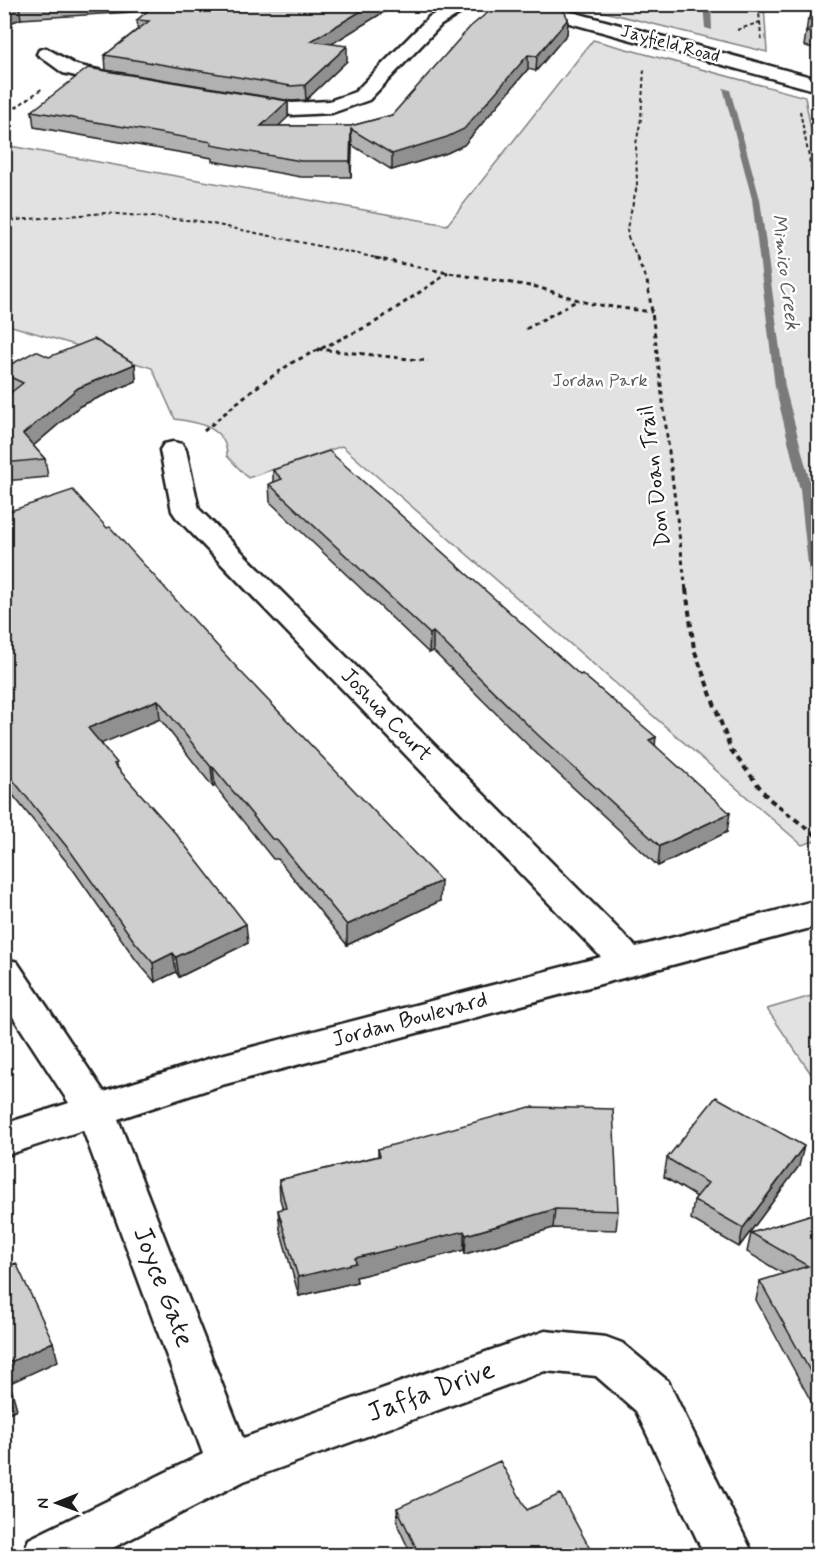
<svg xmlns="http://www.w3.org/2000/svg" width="823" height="1560" viewBox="0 0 823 1560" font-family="Mynerve,sans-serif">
	<rect width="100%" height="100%" fill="#fff"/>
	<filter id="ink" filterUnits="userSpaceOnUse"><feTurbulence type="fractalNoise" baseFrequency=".0167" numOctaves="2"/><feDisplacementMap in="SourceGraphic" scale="12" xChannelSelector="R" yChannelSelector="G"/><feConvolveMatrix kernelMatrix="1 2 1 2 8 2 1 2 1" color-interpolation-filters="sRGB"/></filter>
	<g filter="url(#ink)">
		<!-- green -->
		<path fill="#e2e2e2" stroke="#7f7f7f" stroke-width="1.5" d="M 576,5 L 764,5 L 767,52 Z
			M 593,40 L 805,97 L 818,168 L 818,840 L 802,845 L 342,446 L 248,478 L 227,456 C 227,428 199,422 175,419 L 152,368 L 5,324 L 4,145 L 447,225 Z
			M 818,994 L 818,1084 L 767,1009 Z"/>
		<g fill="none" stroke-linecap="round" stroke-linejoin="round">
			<!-- stream -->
			<path fill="#7a7a7a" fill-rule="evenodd" d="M 703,4 L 711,4 L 712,30 L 705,28 Z
				M 723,88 L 730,90 L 760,199 L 785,387 L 812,490 L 818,553 L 818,607 L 812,603 L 800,490 L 775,387 L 752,199 Z"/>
			<defs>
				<path id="minor" d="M 452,4 L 475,4 L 441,25 L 369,100 L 332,113 L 292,115 L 245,107 L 238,105 L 235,101 L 238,97 L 245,95 L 292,103 L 329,101 L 355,92 L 429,17 Z
					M 512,4 L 543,4 L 818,79 L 818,91 L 515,8 Z
					M 46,48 L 76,65 L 133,78 L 136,82 L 133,86 L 126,88 L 63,73 L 37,54 L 39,50 Z
					M 173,442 L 182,444 L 186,450 L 199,509 L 636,947 L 818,900 L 818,926 L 222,1085 L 118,1119 L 243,1438 L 545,1331 L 606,1337 L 622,1343 L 668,1381 L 754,1556 L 705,1556 L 636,1411 L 596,1376 L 545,1371 L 244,1481 L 97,1556 L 22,1556 L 29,1539 L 203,1454 L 83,1130 L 4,1156 L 4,1124 L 69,1103 L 4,1003 L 4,958 L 17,962 L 104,1092 L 221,1055 L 601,957 L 176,517 L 172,511 L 160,450 L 164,444 Z"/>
			</defs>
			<!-- minor casing -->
			<use href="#minor" stroke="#1c1c1c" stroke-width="5"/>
			<!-- path-far2 -->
			<path stroke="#1c1c1c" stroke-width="2" stroke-dasharray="4 3" stroke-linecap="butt" d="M 760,22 L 761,39
				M 737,30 L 760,22 L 758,4
				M 800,111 L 818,204
				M 4,116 L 43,88
				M 4,221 L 106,213 L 198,221 L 382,259
				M 638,259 L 628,237 L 627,228 L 637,186 L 636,144 L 641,119 L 644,69"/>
			<!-- path-far1 -->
			<path stroke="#1c1c1c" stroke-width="3" stroke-dasharray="4.5 4" stroke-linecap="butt" d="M 375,258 L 448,273 L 537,287 L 591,304 L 652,312
				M 637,258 L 647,281 L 652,312 L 686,591
				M 526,329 L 578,300
				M 318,349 L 428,361
				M 204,431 L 251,391 L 293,362 L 374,323 L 448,273"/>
			<!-- path -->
			<path stroke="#1c1c1c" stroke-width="4" stroke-dasharray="6 4.5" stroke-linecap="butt" d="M 686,589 L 694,649 L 731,750 L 768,798 L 818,837"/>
			<!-- minor -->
			<use href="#minor" fill="#fff" fill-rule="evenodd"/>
		</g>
		<!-- wall -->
		<path fill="#b1b1b1" stroke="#1c1c1c" stroke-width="1.5" d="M 4,4 L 397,4 L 331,44 L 347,61 L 306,100 L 292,101 L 106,70 L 105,55 L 138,29 L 137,20 L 149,11 L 21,19 L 4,25 Z
			M 808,4 L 819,4 L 819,49 L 804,46 L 808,19 L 811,16 L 812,6 Z
			M 568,19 L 567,34 L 536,71 L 528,69 L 464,145 L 447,153 L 392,170 L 352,145 L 351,177 L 301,177 L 212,161 L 212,158 L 34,127 L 32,111 L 288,101 L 288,117 L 278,126 L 351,126 L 392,115 Z
			M 49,357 L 135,364 L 136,381 L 80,406 L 33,446 L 45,459 L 48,477 L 4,481 L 4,398 L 11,393 L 4,390 L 4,368 Z
			M 273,470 L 655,745 L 727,832 L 658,866 L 537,754 L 433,651 L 429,653 L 270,502 L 269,484 L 273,482 Z
			M 4,513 L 440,901 L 347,945 L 278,859 L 273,859 L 215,786 L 213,787 L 160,719 L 101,743 L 118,768 L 248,943 L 179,977 L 176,972 L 155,982 L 136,960 L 74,871 L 16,799 L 4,783 Z
			M 378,1149 L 618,1211 L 616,1230 L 553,1228 L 465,1254 L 464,1250 L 356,1277 L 357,1282 L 299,1296 L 280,1229 L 278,1210 L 283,1209 L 280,1199 L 279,1180 L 378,1156 Z
			M 667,1158 L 799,1166 L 739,1247 L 691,1219 L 694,1200 L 697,1197 L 664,1177 Z
			M 819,1212 L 819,1431 L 810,1413 L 812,1403 L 756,1300 L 760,1281 L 784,1274 L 747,1252 L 751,1233 Z
			M 397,1508 L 527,1510 L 594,1556 L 412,1556 L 398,1526 Z"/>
		<!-- shaded-wall -->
		<path fill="#909090" stroke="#1c1c1c" stroke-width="1.5" d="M 373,4 L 397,4 L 312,56 L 311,41 Z
			M 19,5 L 21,19 L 4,25 L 4,10 Z
			M 568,19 L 567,34 L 536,71 L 537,56 Z
			M 347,46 L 347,61 L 306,100 L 305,85 Z
			M 528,55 L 528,69 L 464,145 L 447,153 L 392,170 L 392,154 Z
			M 288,101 L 288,117 L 262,142 L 261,126 Z
			M 351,129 L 352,145 L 351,177 L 350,161 Z
			M 135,364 L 136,381 L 80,406 L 26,452 L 23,434 L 78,388 Z
			M 433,632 L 433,651 L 429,653 L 430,634 Z
			M 158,700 L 160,719 L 91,748 L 88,728 Z
			M 656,737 L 654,756 L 649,740 Z
			M 211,767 L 213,767 L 215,786 L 213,787 Z
			M 730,813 L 727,832 L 658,866 L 660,846 Z
			M 441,881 L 440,901 L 347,945 L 347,925 Z
			M 246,924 L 248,943 L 179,977 L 176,957 Z
			M 173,953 L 176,972 L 155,982 L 153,963 Z
			M 804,1146 L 799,1166 L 739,1247 L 743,1228 Z
			M 555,1209 L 553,1228 L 465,1254 L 466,1235 Z
			M 464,1231 L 464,1250 L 356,1277 L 357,1282 L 299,1296 L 298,1277 L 355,1258 Z
			M 53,1342 L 58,1361 L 6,1385 L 4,1378 L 4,1365 Z
			M 12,1391 L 17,1409 L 4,1415 L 4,1394 Z"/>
		<!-- building -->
		<path fill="#cecece" stroke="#1c1c1c" stroke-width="1.5" d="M 4,4 L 24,4 L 19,5 L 4,10 Z
			M 156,4 L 373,4 L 311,41 L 347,46 L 305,85 L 291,86 L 105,55 L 149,21 L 137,20 Z
			M 498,4 L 547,4 L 563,9 L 568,19 L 537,56 L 528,55 L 464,129 L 447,137 L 392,154 L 351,129 L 350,161 L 301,161 L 211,145 L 212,142 L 32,111 L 88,68 L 288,101 L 261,126 L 351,126 L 392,115 L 470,27 Z
			M 815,4 L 819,4 L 819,8 L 812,6 Z
			M 819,10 L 819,34 L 806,32 L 818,21 L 808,19 Z
			M 94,339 L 135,364 L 78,388 L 23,434 L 45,459 L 4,463 L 4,398 L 23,383 L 4,374 L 4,368 L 36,351 L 49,357 Z
			M 329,451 L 580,675 L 582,674 L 656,737 L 649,740 L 730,813 L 660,846 L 538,735 L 433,632 L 430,634 L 269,484 L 282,479 L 273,470 Z
			M 73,490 L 107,528 L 110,527 L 240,671 L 441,881 L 347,925 L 276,839 L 272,839 L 213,767 L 211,767 L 158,700 L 88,728 L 117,763 L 114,764 L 176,834 L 246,924 L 176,957 L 173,953 L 153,963 L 134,941 L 71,852 L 4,769 L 4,513 Z
			M 716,1097 L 804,1146 L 743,1228 L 694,1200 L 708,1183 L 667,1158 Z
			M 530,1107 L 613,1109 L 618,1211 L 555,1209 L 466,1235 L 464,1231 L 355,1258 L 356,1263 L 298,1277 L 278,1210 L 286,1208 L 279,1180 L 380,1156 L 378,1149 Z
			M 819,1212 L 819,1387 L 760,1281 L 808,1266 L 751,1233 Z
			M 16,1263 L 53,1342 L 4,1365 L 4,1268 Z
			M 4,1373 L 12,1391 L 4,1394 Z
			M 819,1394 L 819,1403 L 815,1395 Z
			M 500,1461 L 527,1510 L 560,1494 L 594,1556 L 420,1556 L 397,1508 Z"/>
	</g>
	<g text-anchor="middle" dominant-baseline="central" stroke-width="5" stroke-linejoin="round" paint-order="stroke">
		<!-- far-street labels -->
		<g font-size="18" fill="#1c1c1c" stroke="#fff">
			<text transform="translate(670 44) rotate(15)">Jayfield Road</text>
		</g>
		<!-- far-park labels -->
		<g font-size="18" fill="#575757" stroke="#fff">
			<text x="600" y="381">Jordan Park</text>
		</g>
		<!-- far-water labels -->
		<g font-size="20" font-style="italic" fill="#5a5a5a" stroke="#fff">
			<text transform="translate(785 272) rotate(83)">Mimico Creek</text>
		</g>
		<!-- street labels -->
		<g font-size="22" fill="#1c1c1c" stroke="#fff">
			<text transform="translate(655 476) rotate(-97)">Don Doan Trail</text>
			<text transform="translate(386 715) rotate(46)">Joshua Court</text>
			<text transform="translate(410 1020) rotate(-15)">Jordan Boulevard</text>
		</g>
		<!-- near-street labels -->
		<g font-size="27" fill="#1c1c1c" stroke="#fff">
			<text transform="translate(163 1287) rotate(69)">Joyce Gate</text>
			<text transform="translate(431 1392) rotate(-20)">Jaffa Drive</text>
		</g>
	</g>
	<!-- margin -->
	<rect width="823" height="1560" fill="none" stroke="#fff" stroke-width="24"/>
	<rect x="12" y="12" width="799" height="1536" fill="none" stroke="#1c1c1c" stroke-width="2" filter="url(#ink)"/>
	<!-- north arrow -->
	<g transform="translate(57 1503) rotate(269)" stroke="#ffffff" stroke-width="4.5" paint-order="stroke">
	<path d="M0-4.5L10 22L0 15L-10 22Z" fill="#1c1c1c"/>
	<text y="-9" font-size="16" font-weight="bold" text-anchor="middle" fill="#1c1c1c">N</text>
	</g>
</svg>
